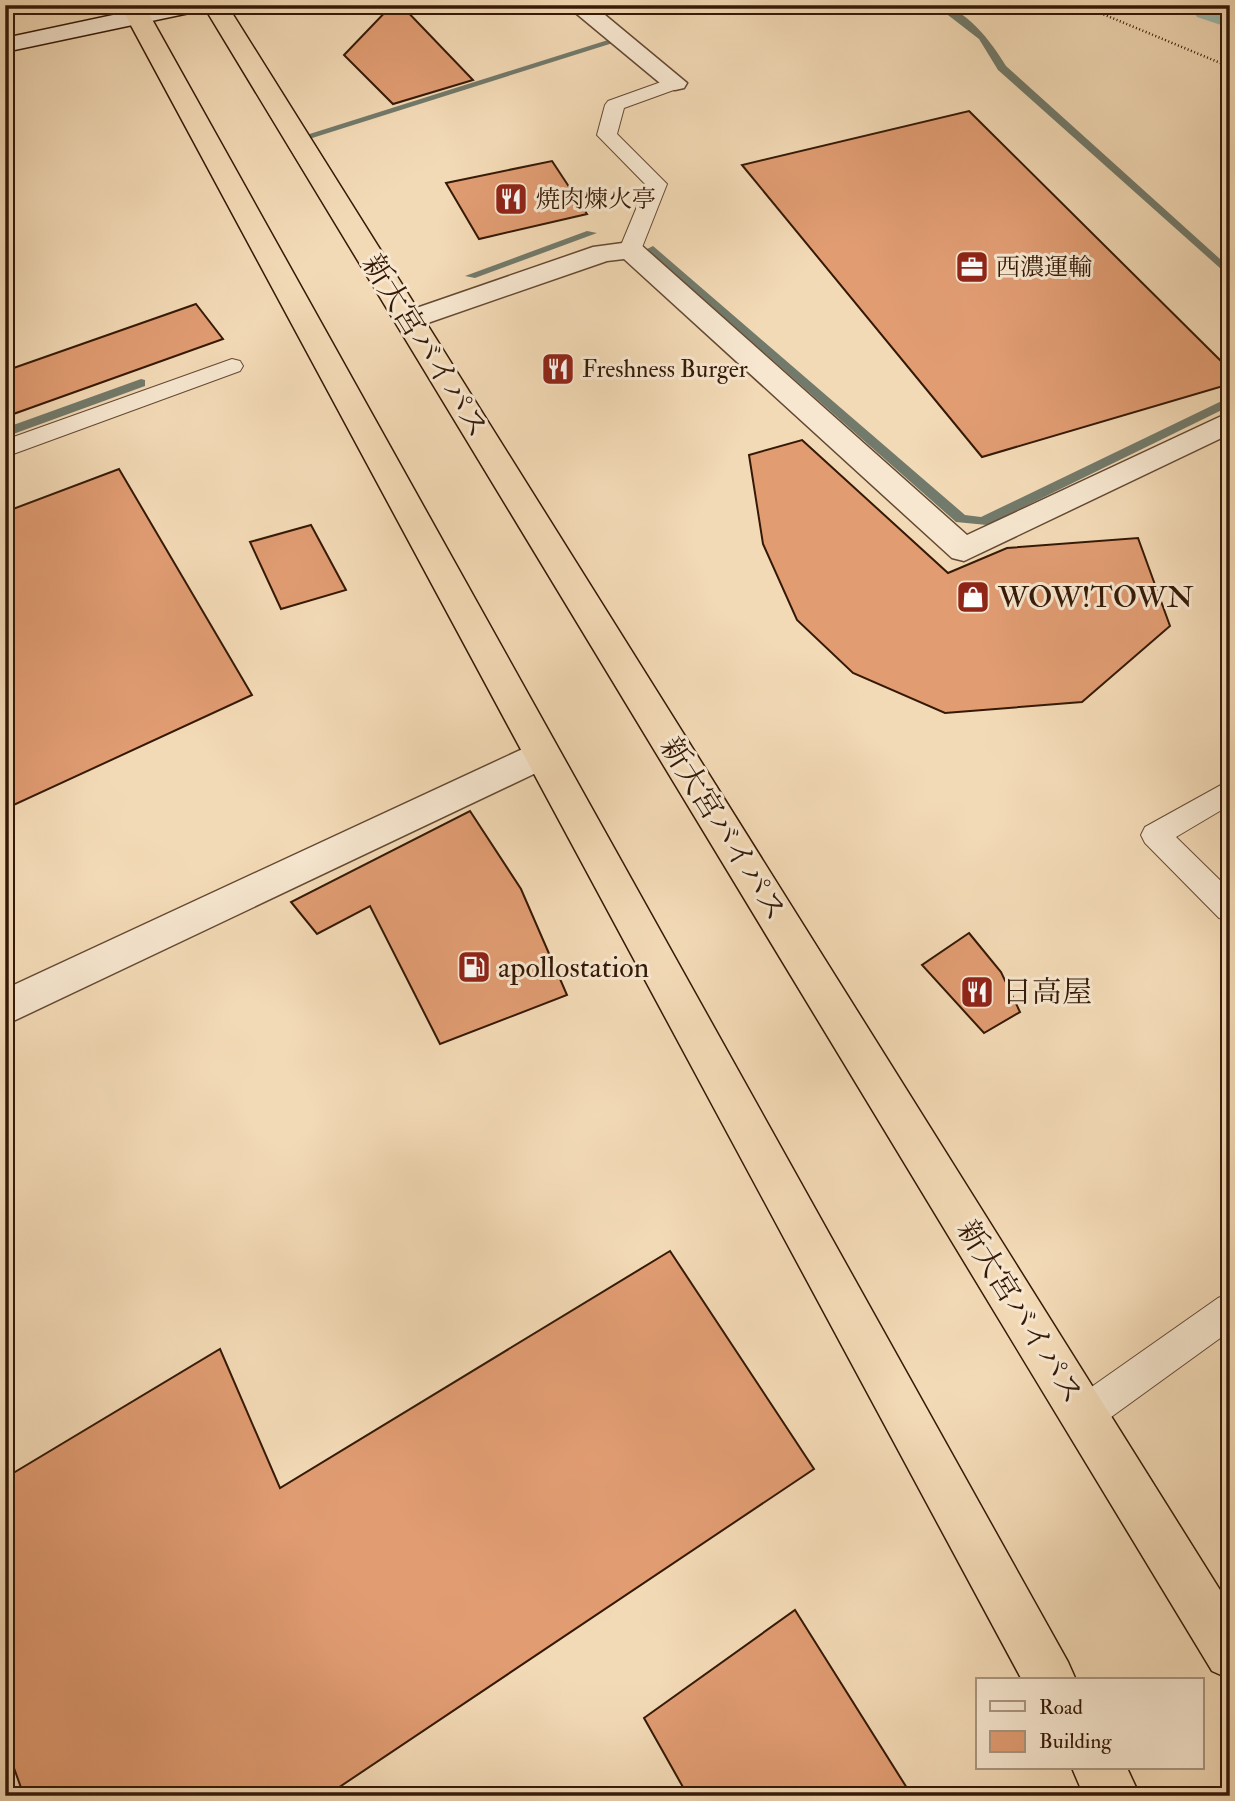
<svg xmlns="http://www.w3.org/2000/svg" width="1235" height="1801" viewBox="0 0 1235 1801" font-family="'IM FELL Double Pica','Noto Serif JP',serif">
	<rect width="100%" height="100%" fill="#f3dab6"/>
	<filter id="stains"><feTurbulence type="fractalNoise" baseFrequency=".00286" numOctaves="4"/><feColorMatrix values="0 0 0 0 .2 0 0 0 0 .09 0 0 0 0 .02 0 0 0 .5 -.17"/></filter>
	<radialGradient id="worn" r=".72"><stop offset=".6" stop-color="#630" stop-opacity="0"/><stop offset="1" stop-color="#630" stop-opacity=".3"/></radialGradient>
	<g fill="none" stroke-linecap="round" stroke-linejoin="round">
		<!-- stream -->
		<path fill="#727a6b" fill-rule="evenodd" d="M 935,5 C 965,5 992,43 1006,66 L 1230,268 L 1230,277 L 998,70 L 979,39 Z
			M 608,40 L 616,42 L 309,139 L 300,137 Z
			M 587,231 L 597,233 L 475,278 L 465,276 Z
			M 653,246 L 965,515 L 981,517 L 1230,397 L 1230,406 L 987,525 L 956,522 L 649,251 L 647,249 Z
			M 141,379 L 145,380 L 145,386 L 5,437 L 5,428 Z"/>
		<!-- river -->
		<path fill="#9bbbae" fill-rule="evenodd" d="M 1189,5 L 1230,5 L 1230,28 L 1197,17 Z"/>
	</g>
	<!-- building -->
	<path fill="#e19c72" stroke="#351906" stroke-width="2" d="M 392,5 L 401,5 L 473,80 L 393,104 L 344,55 Z
		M 969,111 L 1230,370 L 1230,384 L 982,457 L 742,165 Z
		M 552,161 L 587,214 L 479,239 L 446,183 Z
		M 196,304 L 223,339 L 5,417 L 5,371 Z
		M 802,440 L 948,573 L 1007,548 L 1138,538 L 1170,626 L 1082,702 L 945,713 L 853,673 L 797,620 L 763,544 L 749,455 Z
		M 119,469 L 252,695 L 5,809 L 5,512 Z
		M 311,525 L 346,590 L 281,609 L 250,542 Z
		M 470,811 L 521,889 L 567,995 L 440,1044 L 370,906 L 317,934 L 291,902 Z
		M 969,933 L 1001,972 L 1020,1012 L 984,1033 L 922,965 Z
		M 670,1251 L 814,1469 L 326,1796 L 24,1796 L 5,1743 L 5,1478 L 220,1349 L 280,1488 Z
		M 795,1610 L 912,1796 L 688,1796 L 644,1718 Z"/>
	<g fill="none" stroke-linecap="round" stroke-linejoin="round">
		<defs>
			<path id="lane" d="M 675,77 L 685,83 L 682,87 L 624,108 L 617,134 L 667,184 L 641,250 L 638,255 L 622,255 L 619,250 L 646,185 L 597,135 L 605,105 L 608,101 Z
				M 232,359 L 240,361 L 243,366 L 240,371 L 5,457 L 5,440 Z
				M 1230,780 L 1230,805 L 1176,837 L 1230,890 L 1230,921 L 1219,918 L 1145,843 L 1141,835 L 1145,827 Z
				M 1230,1293 L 1230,1331 L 1096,1428 L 1083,1433 L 1070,1428 L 1065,1415 L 1070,1402 L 1218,1298 Z"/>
			<path id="street" d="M 566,5 L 593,5 L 687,83 L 684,88 L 675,90 L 666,88 Z
				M 630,242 L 640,244 L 967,535 L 1230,412 L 1230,434 L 964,561 L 952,558 L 624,259 L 607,261 L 419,326 L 409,329 L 399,326 L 395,320 L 399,314 L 593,247 Z
				M 542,740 L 555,744 L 560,754 L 555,764 L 5,1025 L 5,989 Z"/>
			<path id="secondary" d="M 160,5 L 206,5 L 202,10 L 194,12 L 5,52 L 5,38 Z"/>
			<path id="highway" d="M 120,5 L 144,5 L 1068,1662 L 1076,1680 L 1022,1680 Z
				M 203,5 L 227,5 L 1230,1606 L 1230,1679 L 1212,1671 Z
				M 1072,1768 L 1127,1768 L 1140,1796 L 1084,1796 Z"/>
		</defs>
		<!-- lane casing -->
		<use href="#lane" stroke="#644932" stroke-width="2"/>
		<!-- street casing -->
		<use href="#street" stroke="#644932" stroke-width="3"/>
		<!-- secondary casing -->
		<use href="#secondary" stroke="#351906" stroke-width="3"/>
		<!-- highway casing -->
		<use href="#highway" stroke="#351906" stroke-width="3"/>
		<!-- path -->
		<path stroke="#351906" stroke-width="2.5" stroke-dasharray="1 2.5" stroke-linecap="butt" d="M 1081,5 L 1230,67"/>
		<!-- lane -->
		<use href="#lane" fill="#f7e7d0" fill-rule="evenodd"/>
		<!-- street -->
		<use href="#street" fill="#f7e7d0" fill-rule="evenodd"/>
		<!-- secondary -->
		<use href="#secondary" fill="#f7e7d0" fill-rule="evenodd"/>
		<!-- highway -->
		<use href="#highway" fill="#f3dab6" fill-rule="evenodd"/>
	</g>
	<!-- icons -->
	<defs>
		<symbol id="restaurant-square" viewBox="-11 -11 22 22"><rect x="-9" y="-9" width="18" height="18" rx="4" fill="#8f2418" stroke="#f7e7d0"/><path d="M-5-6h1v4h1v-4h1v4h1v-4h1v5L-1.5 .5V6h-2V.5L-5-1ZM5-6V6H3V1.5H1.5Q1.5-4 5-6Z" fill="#fff"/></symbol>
		<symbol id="office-square" viewBox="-11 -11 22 22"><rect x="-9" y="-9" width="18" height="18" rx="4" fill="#8f2418" stroke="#f7e7d0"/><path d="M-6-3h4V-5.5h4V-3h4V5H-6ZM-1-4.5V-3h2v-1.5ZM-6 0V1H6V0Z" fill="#fff"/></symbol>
		<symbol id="shop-square" viewBox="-11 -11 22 22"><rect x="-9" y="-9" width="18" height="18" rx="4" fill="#8f2418" stroke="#f7e7d0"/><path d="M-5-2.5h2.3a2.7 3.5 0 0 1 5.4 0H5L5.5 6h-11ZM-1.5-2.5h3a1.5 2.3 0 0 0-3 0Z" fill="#fff"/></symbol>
		<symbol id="fuel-square" viewBox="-11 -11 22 22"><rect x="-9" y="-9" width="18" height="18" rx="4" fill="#8f2418" stroke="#f7e7d0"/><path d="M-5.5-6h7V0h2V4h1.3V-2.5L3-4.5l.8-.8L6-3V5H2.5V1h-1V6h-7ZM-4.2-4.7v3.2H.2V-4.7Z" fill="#fff"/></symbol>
	</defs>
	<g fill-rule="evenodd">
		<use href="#restaurant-square" x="492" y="180" width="38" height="38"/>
		<use href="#office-square" x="953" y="248" width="38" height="38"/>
		<use href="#restaurant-square" x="539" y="350" width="38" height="38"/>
		<use href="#shop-square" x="954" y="578" width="38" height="38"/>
		<use href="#fuel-square" x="455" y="948" width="38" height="38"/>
		<use href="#restaurant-square" x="958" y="973" width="38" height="38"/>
	</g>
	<g text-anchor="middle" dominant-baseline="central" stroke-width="6" stroke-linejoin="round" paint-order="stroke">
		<!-- far-poi labels -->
		<g font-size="24" fill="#351906" stroke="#f7e7d0" text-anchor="start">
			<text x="536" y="199">焼肉煉火亭</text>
			<text x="996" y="267">西濃運輸</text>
			<text x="582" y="369">Freshness Burger</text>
		</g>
		<!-- street labels -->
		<g font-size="30" fill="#351906" stroke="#f7e7d0">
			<text transform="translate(425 346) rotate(58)">新大宮バイパス</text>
			<text transform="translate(723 829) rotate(58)">新大宮バイパス</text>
			<text transform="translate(1020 1312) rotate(58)">新大宮バイパス</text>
		</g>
		<!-- poi labels -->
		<g font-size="30" fill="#351906" stroke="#f7e7d0" text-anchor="start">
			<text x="998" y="597">WOW!TOWN</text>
			<text x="498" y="967">apollostation</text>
			<text x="1002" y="992">日高屋</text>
		</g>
	</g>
	<!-- margin -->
	<rect width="1235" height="1801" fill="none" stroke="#f3dab6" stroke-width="28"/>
	<rect x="7" y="7" width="1221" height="1787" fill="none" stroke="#351906" stroke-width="3.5"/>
	<rect x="14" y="14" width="1207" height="1773" fill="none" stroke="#351906" stroke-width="2"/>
	<!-- legend -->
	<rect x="976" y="1678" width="228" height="91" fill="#f7e7d0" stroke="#a9957f" stroke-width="2"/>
	<rect x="990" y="1701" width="35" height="10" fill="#f7e7d0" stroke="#a9957f" stroke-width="2"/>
	<text x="1039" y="1714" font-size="21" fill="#351906">Road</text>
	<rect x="990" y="1731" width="35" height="21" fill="#e19c72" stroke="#a9957f" stroke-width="2"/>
	<text x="1039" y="1748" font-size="21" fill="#351906">Building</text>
	<rect width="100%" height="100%" filter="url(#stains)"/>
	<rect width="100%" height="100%" fill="url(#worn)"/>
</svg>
